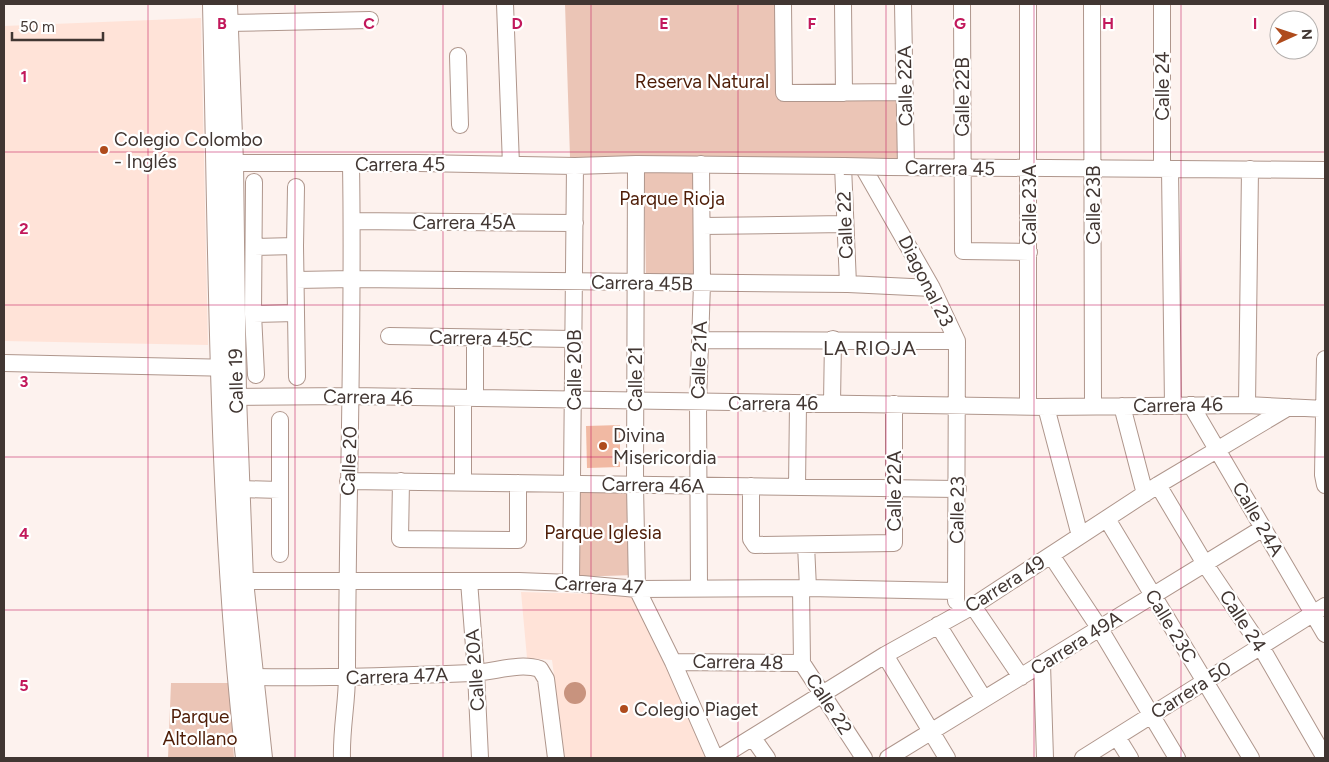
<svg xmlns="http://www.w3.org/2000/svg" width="1329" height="762" viewBox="0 0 1329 762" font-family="Figtree,sans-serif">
	<rect width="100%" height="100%" fill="#fdf2ee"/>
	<!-- built -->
	<path fill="#ffe3d8" d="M 201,18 L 208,345 L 4,341 L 4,26 Z
		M 521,592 L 633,595 L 715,758 L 565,758 L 552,660 L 527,658 Z"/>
	<!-- green -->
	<path fill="#ebc5b6" d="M 565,4 L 780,4 L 779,101 L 896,99 L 899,160 L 570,157 Z
		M 697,171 L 700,279 L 646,279 L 644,172 Z
		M 573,489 L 629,489 L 634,575 L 575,577 Z
		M 171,683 L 229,683 L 234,758 L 168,758 Z"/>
	<!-- water -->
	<path fill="#c8937e" d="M564 693a11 11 0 1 1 22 0a11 11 0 1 1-22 0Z"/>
	<!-- building -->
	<path fill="#f1b9a3" d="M 620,425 L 620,467 L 587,468 L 586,426 Z"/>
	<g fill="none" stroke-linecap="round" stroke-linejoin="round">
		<defs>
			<path id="minor" d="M 505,4 L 511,165
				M 783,4 L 784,93 L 905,92
				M 843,4 L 844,93
				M 903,4 L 906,167
				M 962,4 L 963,251 L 1029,252
				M 1092,4 L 1093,406
				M 1162,4 L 1162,169
				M 227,23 L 370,20
				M 458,56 L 460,125
				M 233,163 L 419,163 L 575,166 L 571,583
				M 636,164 L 635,485 L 637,589 L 673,662 L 715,758
				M 575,166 L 636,164 L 844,166
				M 843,166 L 848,284
				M 863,167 L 932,288 L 957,341 L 956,601
				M 889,167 L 1325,170
				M 1170,169 L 1173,406
				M 254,182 L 253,314 L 296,313 L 295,246 L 254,247
				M 352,221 L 575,223
				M 702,226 L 845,224
				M 295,246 L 296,187
				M 296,280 L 353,279 L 848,284 L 932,288
				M 296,313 L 297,377
				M 253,314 L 256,375
				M 389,336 L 573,339
				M 700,340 L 957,341
				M 1325,359 L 1323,475 L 1325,485
				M 4,363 L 234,368
				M 224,397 L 351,396 L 1046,407 L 1247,405 L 1325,409
				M 475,398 L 475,338
				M 832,403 L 833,339
				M 1191,405 L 1325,634
				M 1247,405 L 1250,169
				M 1028,406 L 1028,4
				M 1122,406 L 1145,494
				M 1046,407 L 1080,536
				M 348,481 L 958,489
				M 401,481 L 400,539 L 518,540 L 518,483
				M 463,482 L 463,398
				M 1158,485 L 1205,564 L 1261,647 L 1325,758
				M 751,486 L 751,539 L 755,545 L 894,543 L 894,404
				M 797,487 L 798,404
				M 240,489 L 280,490
				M 1107,519 L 1251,758
				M 806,545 L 808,588
				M 280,554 L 280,420
				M 1051,555 L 1100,629 L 1177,758
				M 243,581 L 519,581 L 571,583 L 637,589 L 808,588 L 956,591
				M 469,581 L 476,673 L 480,758
				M 699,587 L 698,402 L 702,284 L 701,164
				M 801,588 L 802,663 L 864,758
				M 973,606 L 1021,677
				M 938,625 L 984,699
				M 885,655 L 947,758
				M 673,662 L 802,663
				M 1042,664 L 1045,758
				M 253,677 C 327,678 399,676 472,673 C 495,672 519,662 540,669 L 546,679 L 556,758
				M 1117,737 L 1130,758
				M 753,738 L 767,758
				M 342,758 C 341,730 347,703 347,675 C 347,505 354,335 351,164
				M 719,758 L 885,655 L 973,606 L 1158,485 L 1289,407
				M 888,758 L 1263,528
				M 1083,758 L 1325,606"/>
			<path id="major" d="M 213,4 C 219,256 218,508 246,758
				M 227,4 L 233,163 L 236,396 L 243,581 L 262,758"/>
		</defs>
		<!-- minor casing -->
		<use href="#minor" stroke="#af968c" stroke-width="18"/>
		<!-- major casing -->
		<use href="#major" stroke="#af968c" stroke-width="22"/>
		<!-- minor -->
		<use href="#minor" stroke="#fff" stroke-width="16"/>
		<!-- major -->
		<use href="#major" stroke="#fff" stroke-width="20"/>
		<defs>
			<path id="minor-bridge" d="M 844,166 L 889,167"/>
		</defs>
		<!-- minor-bridge casing -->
		<use href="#minor-bridge" stroke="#af968c" stroke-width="18" stroke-linecap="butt"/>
		<!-- minor-bridge -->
		<use href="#minor-bridge" stroke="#fff" stroke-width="16"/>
	</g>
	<!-- grid -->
	<path fill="none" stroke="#c2185b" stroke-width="1" stroke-opacity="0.55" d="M 148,4 L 148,758M 295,4 L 295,758M 443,4 L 443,758M 591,4 L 591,758M 738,4 L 738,758M 886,4 L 886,758M 1034,4 L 1034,758M 1181,4 L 1181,758M 4,152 L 1325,152M 4,305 L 1325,305M 4,457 L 1325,457M 4,610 L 1325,610"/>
	<!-- markers -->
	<g fill="#af4b1c" stroke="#fff" stroke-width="2">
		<circle cx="104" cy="150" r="5"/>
		<circle cx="603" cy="446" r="5"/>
		<circle cx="624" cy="709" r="5"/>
	</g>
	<g text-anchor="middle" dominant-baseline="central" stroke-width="4.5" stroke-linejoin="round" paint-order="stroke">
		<!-- park labels -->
		<g font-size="19" fill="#4e1c06" stroke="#fff">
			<text x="702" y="81">Reserva Natural</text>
			<text x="672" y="198">Parque Rioja</text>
			<text x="603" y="532">Parque Iglesia</text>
			<text x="200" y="716">Parque<tspan x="200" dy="22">Altollano</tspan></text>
		</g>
		<!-- street labels -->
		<g font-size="19" fill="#413632" stroke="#fff">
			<text transform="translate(905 86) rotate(-91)">Calle 22A</text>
			<text transform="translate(1162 86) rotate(-90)">Calle 24</text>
			<text transform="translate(962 97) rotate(-90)">Calle 22B</text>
			<text x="400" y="164">Carrera 45</text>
			<text transform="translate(950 168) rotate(1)">Carrera 45</text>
			<text transform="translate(1029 205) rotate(-90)">Calle 23A</text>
			<text transform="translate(1093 205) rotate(-90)">Calle 23B</text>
			<text x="464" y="222">Carrera 45A</text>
			<text transform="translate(845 225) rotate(-92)">Calle 22</text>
			<text transform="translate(926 281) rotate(63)">Diagonal 23</text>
			<text transform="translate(642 283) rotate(1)">Carrera 45B</text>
			<text transform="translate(481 338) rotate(1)">Carrera 45C</text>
			<text transform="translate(699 360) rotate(-88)">Calle 21A</text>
			<text transform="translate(574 370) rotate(-90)">Calle 20B</text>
			<text transform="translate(635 379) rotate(-90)">Calle 21</text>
			<text transform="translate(236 381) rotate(-91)">Calle 19</text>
			<text transform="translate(368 397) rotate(1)">Carrera 46</text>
			<text x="773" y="403">Carrera 46</text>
			<text transform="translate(1178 405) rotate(-1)">Carrera 46</text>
			<text transform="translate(349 461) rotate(-88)">Calle 20</text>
			<text transform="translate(653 485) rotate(1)">Carrera 46A</text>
			<text transform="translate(894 491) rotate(-90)">Calle 22A</text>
			<text transform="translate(957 510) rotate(-89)">Calle 23</text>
			<text transform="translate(1258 519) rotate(60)">Calle 24A</text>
			<text transform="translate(1005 584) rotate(-32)">Carrera 49</text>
			<text transform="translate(599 585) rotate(3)">Carrera 47</text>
			<text transform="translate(1243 621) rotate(57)">Calle 24</text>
			<text transform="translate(1171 626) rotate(59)">Calle 23C</text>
			<text transform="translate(1076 643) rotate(-32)">Carrera 49A</text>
			<text transform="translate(738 662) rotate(1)">Carrera 48</text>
			<text transform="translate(475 670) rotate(-94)">Calle 20A</text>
			<text transform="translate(397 676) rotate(-2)">Carrera 47A</text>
			<text transform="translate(1191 690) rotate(-32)">Carrera 50</text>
			<text transform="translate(829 704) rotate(57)">Calle 22</text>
		</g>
		<!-- poi labels -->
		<g font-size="19" fill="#413632" stroke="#fff" text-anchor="start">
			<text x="114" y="139">Colegio Colombo<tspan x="114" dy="22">- Inglés</tspan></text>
			<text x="613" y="435">Divina<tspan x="613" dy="22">Misericordia</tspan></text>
			<text x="634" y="709">Colegio Piaget</text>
		</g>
		<!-- neighbourhood labels -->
		<g font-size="20" letter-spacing="1" fill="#413632" stroke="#fff">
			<text x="870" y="348">LA RIOJA</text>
		</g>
	</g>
	<g font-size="16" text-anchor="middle" font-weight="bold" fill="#c2185b" stroke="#fff" stroke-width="4.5" stroke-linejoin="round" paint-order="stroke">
		<text x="222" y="29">B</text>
		<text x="369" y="29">C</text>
		<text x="517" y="29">D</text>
		<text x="664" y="29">E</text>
		<text x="812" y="29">F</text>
		<text x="960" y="29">G</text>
		<text x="1108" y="29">H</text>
		<text x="1255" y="29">I</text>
		<text x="24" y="82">1</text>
		<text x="24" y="234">2</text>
		<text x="24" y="387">3</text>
		<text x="24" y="539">4</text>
		<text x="24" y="691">5</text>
	</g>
	<!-- border -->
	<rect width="1329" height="762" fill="none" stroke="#413632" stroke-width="10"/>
	<!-- north arrow -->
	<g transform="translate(1294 35) rotate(87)"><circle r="24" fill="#ffffff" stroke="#b3afad"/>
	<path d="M0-4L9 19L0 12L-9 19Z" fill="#af4b1c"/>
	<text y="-8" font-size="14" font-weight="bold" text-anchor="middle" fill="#413632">N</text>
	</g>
	<!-- scale -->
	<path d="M12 32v8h91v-8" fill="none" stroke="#413632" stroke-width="2.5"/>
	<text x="20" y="32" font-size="15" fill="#413632" stroke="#ffffff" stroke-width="4" paint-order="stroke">50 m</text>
</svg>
